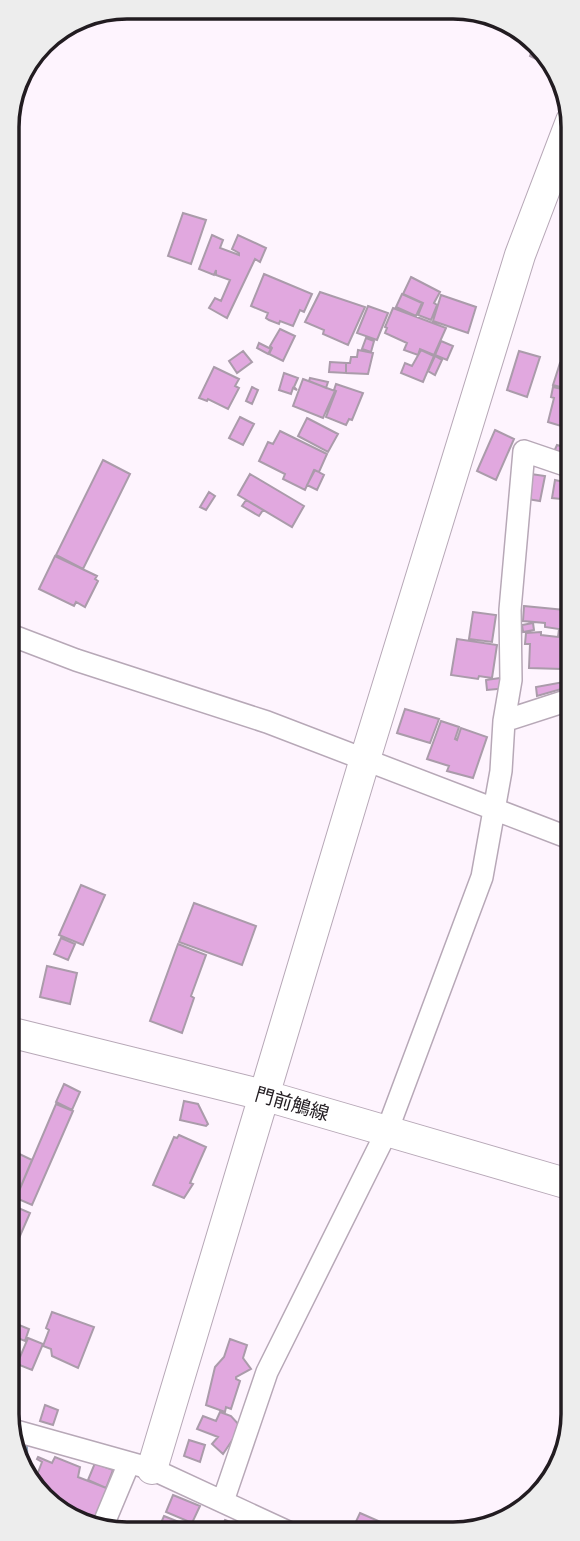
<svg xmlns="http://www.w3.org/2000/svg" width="580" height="1541" viewBox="0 0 580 1541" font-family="'Work Sans','Noto Sans JP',sans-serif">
	<rect width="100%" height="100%" fill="#fef4fe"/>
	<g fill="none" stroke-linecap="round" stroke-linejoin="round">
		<!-- stream -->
		<path stroke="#859eb5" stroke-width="7" d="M 24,1443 L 26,1468"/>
	</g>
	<!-- building -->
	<path fill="#e1a8df" stroke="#aa9baa" stroke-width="2" d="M 532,51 L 543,52 L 548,65 L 530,56 Z
		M 183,213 L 206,220 L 191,264 L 168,256 Z
		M 212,235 L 223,240 L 220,248 L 239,255 L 239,253 L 232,249 L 238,235 L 266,248 L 260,262 L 255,259 L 227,318 L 209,308 L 215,298 L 221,301 L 230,280 L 216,275 L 216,270 L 214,275 L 199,269 Z
		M 264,274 L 312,294 L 304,312 L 300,310 L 293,326 L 280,321 L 279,324 L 269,320 L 266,318 L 268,313 L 251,306 Z
		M 411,277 L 440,292 L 434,303 L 437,305 L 431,320 L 418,315 L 423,303 L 403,294 Z
		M 320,292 L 365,307 L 348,345 L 323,334 L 324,330 L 305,322 Z
		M 402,294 L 422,303 L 416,316 L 396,307 Z
		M 441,295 L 476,307 L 468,333 L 433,321 Z
		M 368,306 L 388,313 L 377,340 L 357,333 Z
		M 393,308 L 446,328 L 434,355 L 420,349 L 418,355 L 404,350 L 407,343 L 385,333 L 387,328 L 385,327 Z
		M 280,329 L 295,336 L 283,361 L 269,354 L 272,348 L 270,346 Z
		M 366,338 L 374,341 L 371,352 L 362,349 Z
		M 441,341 L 453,346 L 447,360 L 435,355 Z
		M 259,343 L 271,349 L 268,354 L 257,348 Z
		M 358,350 L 373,353 L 368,374 L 346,373 L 346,363 L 350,363 L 351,357 L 357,357 Z
		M 421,350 L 434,356 L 423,382 L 401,373 L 405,363 L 412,366 Z
		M 243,351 L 252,362 L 237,373 L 229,361 Z
		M 519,351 L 540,357 L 527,397 L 507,390 Z
		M 435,356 L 442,360 L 435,375 L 428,371 Z
		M 330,362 L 346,363 L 346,373 L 329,372 Z
		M 560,363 L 571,366 L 564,388 L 553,385 Z
		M 214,367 L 239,379 L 235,386 L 239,388 L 228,409 L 208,399 L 207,401 L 199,398 Z
		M 284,373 L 298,378 L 294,387 L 297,390 L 293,388 L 291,394 L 279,390 Z
		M 310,378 L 328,382 L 326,388 L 309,381 Z
		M 303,379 L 335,391 L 323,418 L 293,406 Z
		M 336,384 L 363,393 L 352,420 L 349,419 L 346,425 L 326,417 L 336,391 L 334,390 Z
		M 252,387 L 258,390 L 252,404 L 246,401 Z
		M 553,387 L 571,391 L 571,429 L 548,422 L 554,398 L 551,397 Z
		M 240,417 L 254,424 L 243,445 L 229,438 Z
		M 307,418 L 338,434 L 328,452 L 298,436 Z
		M 495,430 L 514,439 L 496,480 L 477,471 Z
		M 280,431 L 327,454 L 319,472 L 314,470 L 305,490 L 283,479 L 285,474 L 259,461 L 268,442 L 273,444 Z
		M 557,445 L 570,449 L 571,446 L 571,462 L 552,456 Z
		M 103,460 L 130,474 L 83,569 L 56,555 Z
		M 315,470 L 324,475 L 317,490 L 307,485 Z
		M 250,474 L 304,506 L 292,527 L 238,495 Z
		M 531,474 L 545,476 L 540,501 L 527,499 Z
		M 555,480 L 564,482 L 561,499 L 552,498 Z
		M 209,492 L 215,496 L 206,510 L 200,507 Z
		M 246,500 L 263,510 L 259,516 L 242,506 Z
		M 55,556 L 97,576 L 95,579 L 98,581 L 85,607 L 76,602 L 74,606 L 39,589 Z
		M 524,606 L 565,610 L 568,612 L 566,633 L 568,635 L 564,660 L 571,660 L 572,686 L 537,696 L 536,687 L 564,682 L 562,669 L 529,668 L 530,644 L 525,644 L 526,633 L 541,632 L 541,635 L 558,637 L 559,629 L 545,627 L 545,623 L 523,621 Z
		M 473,612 L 496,615 L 492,642 L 469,639 Z
		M 533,623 L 534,630 L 523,632 L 522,625 Z
		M 457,639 L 497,645 L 492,678 L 479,676 L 478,679 L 451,675 Z
		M 507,677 L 508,688 L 487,690 L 486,680 Z
		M 405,709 L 439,719 L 430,743 L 397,733 Z
		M 441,721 L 459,727 L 455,739 L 457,740 L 461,728 L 487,737 L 473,778 L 447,771 L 449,766 L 427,759 Z
		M 81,885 L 105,895 L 83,945 L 59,935 Z
		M 194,903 L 256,926 L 242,965 L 179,942 Z
		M 61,938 L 75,944 L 68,960 L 54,954 Z
		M 178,944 L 206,955 L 191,996 L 194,998 L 182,1033 L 150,1021 Z
		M 47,966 L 77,973 L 70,1004 L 40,997 Z
		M 64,1084 L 80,1092 L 72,1110 L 56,1102 Z
		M 184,1101 L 198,1104 L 208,1124 L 206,1126 L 180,1120 Z
		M 56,1104 L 73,1111 L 32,1205 L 16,1198 Z
		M 179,1135 L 206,1147 L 190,1183 L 193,1184 L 184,1198 L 153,1185 L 174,1137 L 177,1138 Z
		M 9,1149 L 32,1160 L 16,1198 L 19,1200 L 16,1207 L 30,1213 L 9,1261 L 9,1216 L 12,1209 L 9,1208 Z
		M 52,1312 L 94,1327 L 78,1368 L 52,1356 L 51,1349 L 43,1346 L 49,1330 L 46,1328 Z
		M 19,1325 L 29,1329 L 25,1341 L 15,1337 Z
		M 28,1338 L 43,1344 L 32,1370 L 17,1364 Z
		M 230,1339 L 247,1345 L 243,1358 L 251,1369 L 236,1377 L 236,1379 L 240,1381 L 231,1409 L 226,1407 L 225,1412 L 206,1405 L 215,1367 L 224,1357 Z
		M 45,1405 L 58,1410 L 53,1425 L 40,1421 Z
		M 220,1412 L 231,1416 L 241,1427 L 223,1454 L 212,1444 L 218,1437 L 197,1429 L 203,1416 L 216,1421 Z
		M 189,1440 L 205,1445 L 200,1462 L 184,1456 Z
		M 38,1457 L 52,1463 L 55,1457 L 80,1467 L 78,1477 L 109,1489 L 96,1524 L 66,1511 L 67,1506 L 40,1495 L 34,1483 L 42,1462 L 37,1459 Z
		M 95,1463 L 113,1470 L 106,1488 L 88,1480 Z
		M 173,1495 L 200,1506 L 192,1523 L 166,1512 Z
		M 360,1513 L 392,1527 L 390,1532 L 357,1532 L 352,1530 Z
		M 164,1516 L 179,1522 L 177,1526 L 191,1532 L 157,1532 Z
		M 225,1520 L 248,1529 L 249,1532 L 220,1532 Z"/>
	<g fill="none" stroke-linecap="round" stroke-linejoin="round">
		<defs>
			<path id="street" d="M 8,634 L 76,660 L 267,722 L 572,839
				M 504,721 L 572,699
				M 9,1429 L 152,1469 L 288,1532
				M 223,1501 L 267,1372 L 387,1131 L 482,877 L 501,771 L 504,721 L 511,680 L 510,610 L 524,451 L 571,467
				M 101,1530 L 129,1463"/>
			<path id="secondary" d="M 9,1032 L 263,1095 L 572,1185
				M 152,1469 L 365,759 L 520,255 L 571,121"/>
		</defs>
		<!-- street casing -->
		<use href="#street" stroke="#b7a8b7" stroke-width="24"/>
		<!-- secondary casing -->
		<use href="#secondary" stroke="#b7a8b7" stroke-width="32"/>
		<!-- street -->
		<use href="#street" stroke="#fff" stroke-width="21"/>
		<!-- secondary -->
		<use href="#secondary" stroke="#fff" stroke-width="30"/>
	</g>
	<g text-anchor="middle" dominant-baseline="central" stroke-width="7" stroke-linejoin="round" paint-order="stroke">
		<!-- street labels -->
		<g font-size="19" fill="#221c21" stroke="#fff">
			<text transform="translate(292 1104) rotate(16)">門前鵤線</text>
		</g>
	</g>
	<!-- crop -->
	<path d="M0 0H580V1541H0ZM127 19H453A108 108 0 0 1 561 127V1414A108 108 0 0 1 453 1522H127A108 108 0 0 1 19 1414V127A108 108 0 0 1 127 19Z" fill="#ededed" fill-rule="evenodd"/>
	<path fill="none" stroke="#221c21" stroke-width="3.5" d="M127 19H453A108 108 0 0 1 561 127V1414A108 108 0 0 1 453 1522H127A108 108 0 0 1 19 1414V127A108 108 0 0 1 127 19Z"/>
</svg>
